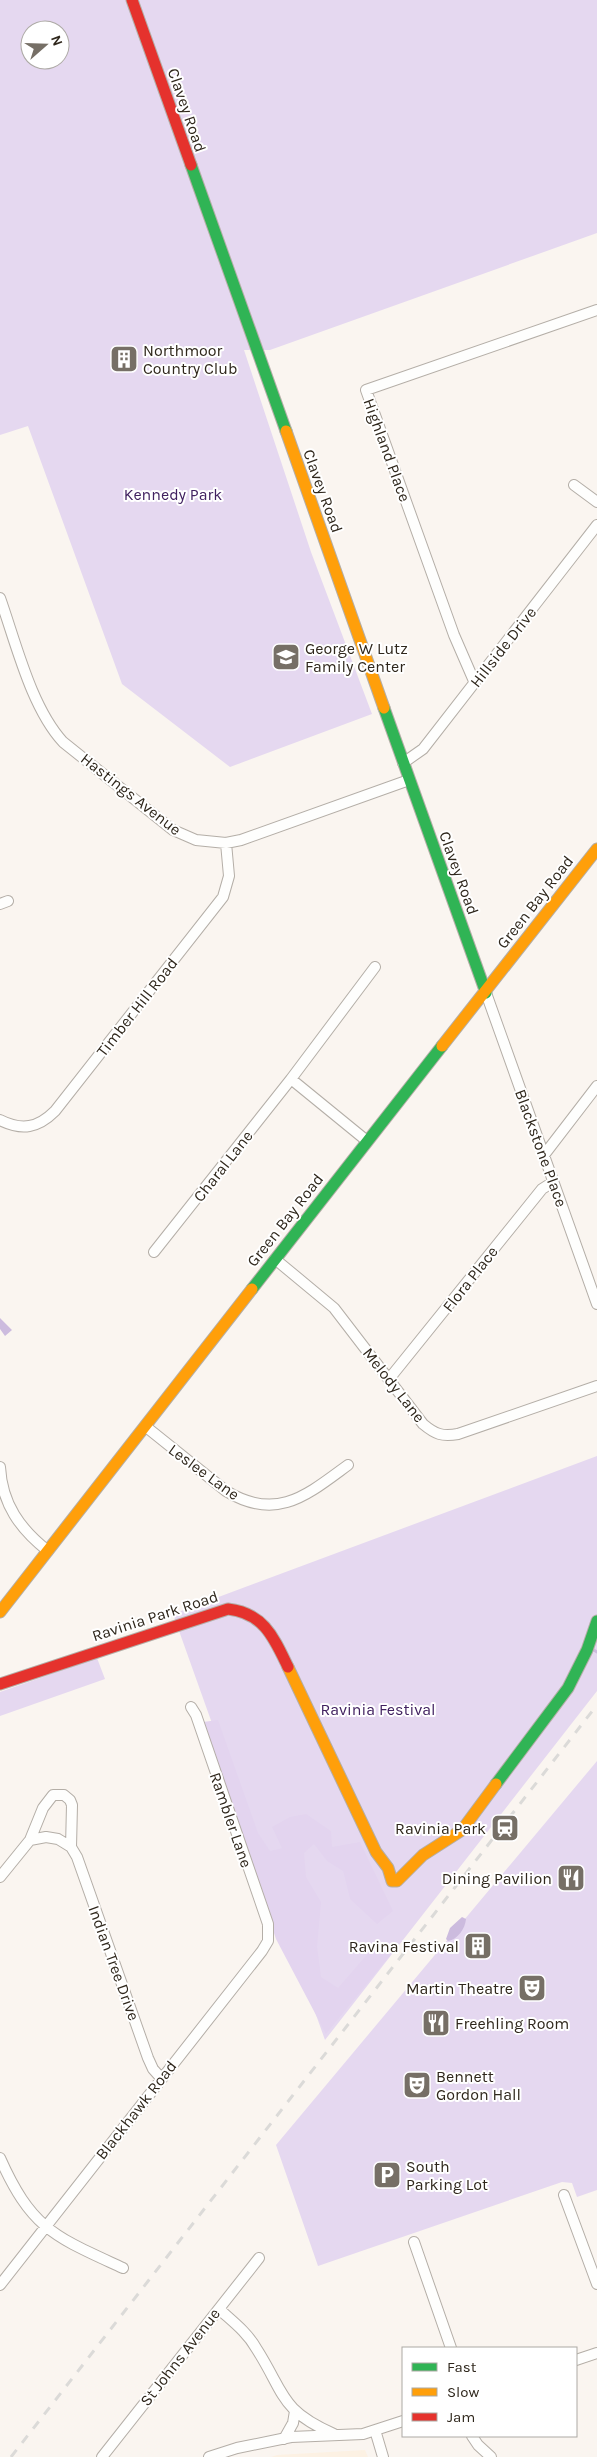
<svg xmlns="http://www.w3.org/2000/svg" width="597" height="2457" viewBox="0 0 597 2457" font-family="Karla,sans-serif">
	<rect width="100%" height="100%" fill="#faf5f0"/>
	<!-- built -->
	<path fill="#fcf1e3" d="M 365,2450 L 368,2457 L 271,2457 L 277,2455 Z"/>
	<!-- green -->
	<path fill="#e5d8f0" fill-rule="evenodd" d="M 0,0 L 597,0 L 597,233 L 270,350 L 244,350 L 311,552 L 372,714 L 230,767 L 122,684 L 28,426 L 0,435 ZM 30,30 L 60,30 L 60,60 L 30,60 Z
		M 597,1456 L 597,1691 L 325,2040 L 173,1614 Z
		M 97,1658 L 105,1679 L 0,1716 L 0,1692 Z
		M 597,1761 L 597,2190 L 577,2197 L 572,2183 L 562,2182 L 318,2266 L 276,2145 Z"/>
	<!-- forest -->
	<path fill="#e3d4ef" d="M 218,1720 L 258,1833 L 270,1851 L 282,1848 L 272,1827 L 290,1817 L 306,1814 L 331,1831 L 332,1847 L 360,1842 L 393,1911 L 377,1924 L 350,1899 L 343,1871 L 327,1861 L 314,1844 L 304,1853 L 306,1877 L 321,1902 L 317,1946 L 321,1977 L 338,1988 L 377,1943 L 392,1953 L 326,2034 L 276,1939 L 203,1722 Z"/>
	<!-- water -->
	<path fill="#ccbbde" d="M 0,1318 L 12,1330 L 5,1336 L 0,1329 Z
		M 462,1917 L 466,1919 C 465,1929 458,1939 448,1941 L 446,1939 L 450,1928 Z"/>
	<g fill="none" stroke-linecap="round" stroke-linejoin="round">
		<!-- stream -->
		<path stroke="#ccbbde" stroke-width="3" d="M 592,1649 L 597,1652"/>
		<defs>
			<path id="street" d="M 574,485 L 597,502
				M 0,598 C 16,643 31,707 63,742 L 173,830 L 196,840 L 226,843 L 241,840 L 409,780
				M 474,681 L 454,635 L 366,390 L 597,310
				M 403,763 L 423,749 L 597,525
				M 0,904 L 8,901
				M 486,993 L 597,1304
				M 291,1079 L 367,1141
				M 0,1120 C 22,1131 38,1128 55,1111 L 223,897 L 229,876 L 226,843
				M 544,1155 L 597,1086
				M 154,1252 L 291,1079 L 375,967
				M 275,1259 L 334,1308 L 423,1424 C 435,1434 442,1437 458,1434 L 597,1386
				M 389,1379 L 542,1189 L 553,1182
				M 145,1426 L 226,1491 C 277,1522 307,1495 348,1465
				M 0,1467 C 2,1504 20,1529 48,1551
				M 30,1840 L 43,1808 L 53,1795 L 64,1795 L 70,1800 L 72,1805 L 71,1847
				M 0,1877 L 30,1840 L 46,1837 L 58,1839 L 71,1847 L 77,1857 L 148,2058 L 153,2069 L 161,2078
				M 0,2158 C 32,2230 56,2237 123,2268
				M 564,2195 L 597,2284
				M 414,2242 L 451,2348
				M 0,2285 L 262,1951 L 268,1941 L 268,1924 L 196,1715 L 191,1707
				M 219,2309 C 232,2321 247,2332 256,2348 C 285,2393 279,2410 334,2434
				M 576,2360 L 597,2353
				M 375,2430 L 383,2457
				M 472,2436 L 478,2445 L 491,2457
				M 284,2439 L 293,2423 L 295,2411
				M 102,2457 L 259,2258
				M 209,2457 L 237,2448 L 291,2437 L 363,2434 L 403,2421"/>
			<path id="fast" d="M 191,165 L 286,431
				M 384,708 L 486,993
				M 252,1289 L 442,1046
				M 496,1784 L 568,1688 L 587,1650 L 597,1621"/>
			<path id="slow" d="M 286,431 L 384,708
				M 442,1046 L 597,849
				M 0,1612 L 252,1289
				M 288,1667 L 376,1852 L 388,1868 L 392,1881 L 397,1881 L 423,1855 L 462,1830 L 496,1784"/>
			<path id="jam" d="M 132,0 L 191,165
				M 0,1684 L 228,1609 C 264,1613 274,1638 288,1667"/>
		</defs>
		<!-- street casing -->
		<use href="#street" stroke="#b4aea7" stroke-width="12"/>
		<!-- fast casing -->
		<use href="#fast" stroke="#b4aea7" stroke-width="13"/>
		<!-- slow casing -->
		<use href="#slow" stroke="#b4aea7" stroke-width="13"/>
		<!-- jam casing -->
		<use href="#jam" stroke="#b4aea7" stroke-width="13"/>
		<!-- street -->
		<use href="#street" stroke="#fefefd" stroke-width="10"/>
		<!-- fast -->
		<use href="#fast" stroke="#30b455" stroke-width="11"/>
		<!-- slow -->
		<use href="#slow" stroke="#ff9f0a" stroke-width="11"/>
		<!-- jam -->
		<use href="#jam" stroke="#e5322d" stroke-width="11"/>
		<!-- rail -->
		<path stroke="#dbdad8" stroke-width="3" stroke-dasharray="9 9" stroke-linecap="butt" d="M 11,2457 L 597,1705"/>
	</g>
	<!-- icons -->
	<defs>
		<symbol id="building-square" viewBox="-11 -11 22 22"><rect x="-9" y="-9" width="18" height="18" rx="4" fill="#766f66" stroke="#fff"/><path d="M-4-6H4V6H1V3H-1V6H-4ZM-2.5-4.3h1.7v1.8h-1.7ZM.8-4.3h1.7v1.8H.8ZM-2.5-1h1.7V.8h-1.7ZM.8-1h1.7V.8H.8Z" fill="#fff"/></symbol>
		<symbol id="school-square" viewBox="-11 -11 22 22"><rect x="-9" y="-9" width="18" height="18" rx="4" fill="#766f66" stroke="#fff"/><path d="M0-5L7-2L0 1L-7-2ZM-4 1L0 2.5L4 1V4Q0 6-4 4Z" fill="#fff"/></symbol>
		<symbol id="station-square" viewBox="-11 -11 22 22"><rect x="-9" y="-9" width="18" height="18" rx="4" fill="#766f66" stroke="#fff"/><path d="M-3-6H3Q5-6 5-4V2Q5 4 3 4L4.5 6H3L1.5 4h-3L-3 6H-4.5L-3 4Q-5 4-5 2V-4Q-5-6-3-6ZM-3.5-4v3h7v-3ZM-3.5 1v1.5H-2V1ZM2 1v1.5H3.5V1Z" fill="#fff"/></symbol>
		<symbol id="restaurant-square" viewBox="-11 -11 22 22"><rect x="-9" y="-9" width="18" height="18" rx="4" fill="#766f66" stroke="#fff"/><path d="M-5-6h1v4h1v-4h1v4h1v-4h1v5L-1.5 .5V6h-2V.5L-5-1ZM5-6V6H3V1.5H1.5Q1.5-4 5-6Z" fill="#fff"/></symbol>
		<symbol id="theatre-square" viewBox="-11 -11 22 22"><rect x="-9" y="-9" width="18" height="18" rx="4" fill="#766f66" stroke="#fff"/><path d="M-5-5.5Q0-4 5-5.5V0Q5 5 0 6Q-5 5-5 0ZM-3.3-2.5H-1v1.5H-3.3ZM1-2.5H3.3v1.5H1ZM-2.8 1Q0 5.5 2.8 1Z" fill="#fff"/></symbol>
		<symbol id="parking-square" viewBox="-11 -11 22 22"><rect x="-9" y="-9" width="18" height="18" rx="4" fill="#766f66" stroke="#fff"/><path d="M-3.5-5.5H1a3.5 3.5 0 0 1 0 7H-1V5.5H-3.5ZM-1-3.4V-.6H.8a1.4 1.4 0 0 0 0-2.8Z" fill="#fff"/></symbol>
	</defs>
	<g fill-rule="evenodd">
		<use href="#building-square" x="108" y="343" width="32" height="32"/>
		<use href="#school-square" x="270" y="641" width="32" height="32"/>
		<use href="#station-square" x="489" y="1812" width="32" height="32"/>
		<use href="#restaurant-square" x="555" y="1862" width="32" height="32"/>
		<use href="#building-square" x="462" y="1930" width="32" height="32"/>
		<use href="#theatre-square" x="516" y="1972" width="32" height="32"/>
		<use href="#restaurant-square" x="420" y="2007" width="32" height="32"/>
		<use href="#theatre-square" x="401" y="2069" width="32" height="32"/>
		<use href="#parking-square" x="371" y="2159" width="32" height="32"/>
	</g>
	<g text-anchor="middle" dominant-baseline="central" stroke-width="4" stroke-linejoin="round" paint-order="stroke">
		<!-- street labels -->
		<g font-size="16" fill="#2f271c" stroke="#fff">
			<text transform="translate(187 110) rotate(71)">Clavey Road</text>
			<text transform="translate(387 450) rotate(70)">Highland Place</text>
			<text transform="translate(323 491) rotate(70)">Clavey Road</text>
			<text transform="translate(503 647) rotate(-52)">Hillside Drive</text>
			<text transform="translate(131 794) rotate(38)">Hastings Avenue</text>
			<text transform="translate(459 873) rotate(70)">Clavey Road</text>
			<text transform="translate(535 902) rotate(-52)">Green Bay Road</text>
			<text transform="translate(137 1007) rotate(-52)">Timber Hill Road</text>
			<text transform="translate(541 1148) rotate(70)">Blackstone Place</text>
			<text transform="translate(223 1166) rotate(-52)">Charal Lane</text>
			<text transform="translate(285 1220) rotate(-52)">Green Bay Road</text>
			<text transform="translate(470 1279) rotate(-52)">Flora Place</text>
			<text transform="translate(394 1385) rotate(52)">Melody Lane</text>
			<text transform="translate(204 1472) rotate(36)">Leslee Lane</text>
			<text transform="translate(155 1616) rotate(-18)">Ravinia Park Road</text>
			<text transform="translate(231 1820) rotate(71)">Rambler Lane</text>
			<text transform="translate(114 1963) rotate(70)">Indian Tree Drive</text>
			<text transform="translate(136 2110) rotate(-52)">Blackhawk Road</text>
			<text transform="translate(180 2357) rotate(-52)">St Johns Avenue</text>
		</g>
		<!-- poi labels -->
		<g font-size="16" fill="#2f271c" stroke="#fff" text-anchor="start">
			<text x="143" y="350">Northmoor<tspan x="143" dy="18">Country Club</tspan></text>
			<text x="305" y="648">George W Lutz<tspan x="305" dy="18">Family Center</tspan></text>
			<text x="486" y="1828" text-anchor="end">Ravinia Park</text>
			<text x="552" y="1878" text-anchor="end">Dining Pavilion</text>
			<text x="459" y="1946" text-anchor="end">Ravina Festival</text>
			<text x="513" y="1988" text-anchor="end">Martin Theatre</text>
			<text x="455" y="2023">Freehling Room</text>
			<text x="436" y="2076">Bennett<tspan x="436" dy="18">Gordon Hall</tspan></text>
			<text x="406" y="2166">South<tspan x="406" dy="18">Parking Lot</tspan></text>
		</g>
		<!-- park labels -->
		<g font-size="16" fill="#412160" stroke="#fff">
			<text x="173" y="494">Kennedy Park</text>
			<text x="378" y="1709">Ravinia Festival</text>
		</g>
	</g>
	<!-- legend -->
	<rect x="402" y="2347" width="175" height="90" fill="#ffffff" stroke="#aca9a4"/>
	<rect x="412" y="2363" width="25" height="8" fill="#30b455" stroke="#aca9a4"/>
	<text x="447" y="2372" font-size="15" fill="#2f271c">Fast</text>
	<rect x="412" y="2388" width="25" height="8" fill="#ff9f0a" stroke="#aca9a4"/>
	<text x="447" y="2397" font-size="15" fill="#2f271c">Slow</text>
	<rect x="412" y="2413" width="25" height="8" fill="#e5322d" stroke="#aca9a4"/>
	<text x="447" y="2422" font-size="15" fill="#2f271c">Jam</text>
	<!-- north arrow -->
	<g transform="translate(45 45) rotate(70)"><circle r="24" fill="#ffffff" stroke="#aca9a4"/>
	<path d="M0-4L9 19L0 12L-9 19Z" fill="#766f66"/>
	<text y="-8" font-size="14" font-weight="bold" text-anchor="middle" fill="#2f271c">N</text>
	</g>
</svg>
